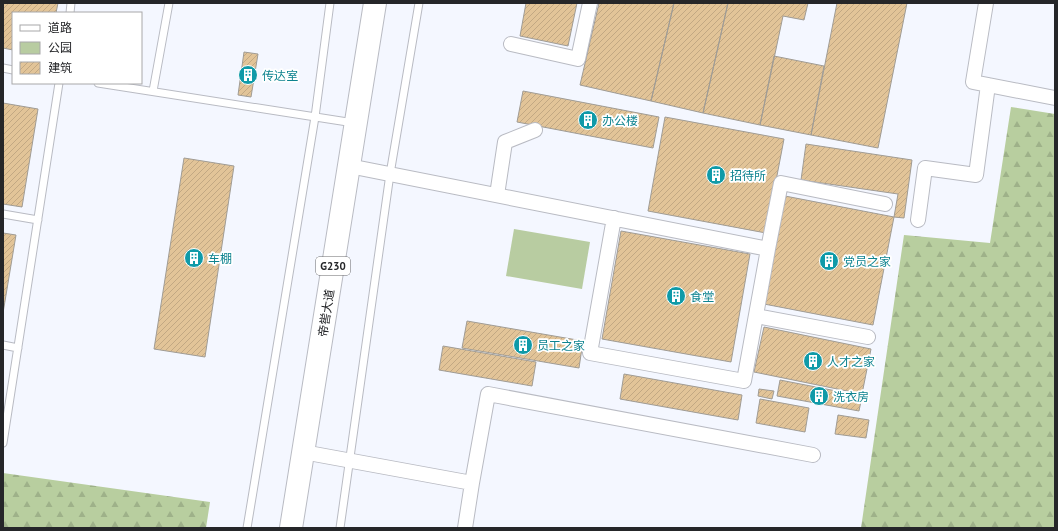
<svg xmlns="http://www.w3.org/2000/svg" width="1058" height="531" viewBox="0 0 1058 531" font-family="'PT Sans','Noto Sans SC',sans-serif">
	<defs>
		<pattern id="forest-firs" width="22" height="20" patternUnits="userSpaceOnUse"><rect width="22" height="20" fill="#b8ce9f"/><path d="M5 1l3.5 6h-7zM16 11l3.5 6h-7z" fill="#9eb189"/></pattern>
		<pattern id="building-hatch" width="6" height="6" patternUnits="userSpaceOnUse"><rect width="6" height="6" fill="#e2c498"/><path d="M-1 1l2-2M0 6l6-6M5 7l2-2" fill="none" stroke="#c2a883"/></pattern>
	</defs>
	<rect width="100%" height="100%" fill="#f4f7ff"/>
	<!-- green -->
	<path fill="#b8cca1" d="M 514,229 L 590,242 L 582,289 L 506,276 Z"/>
	<!-- forest -->
	<path fill="url(#forest-firs)" d="M 1011,107 L 1055,114 L 1055,528 L 861,528 L 904,235 L 990,243 Z
		M 3,473 L 210,502 L 206,528 L 3,528 Z"/>
	<!-- building -->
	<path fill="url(#building-hatch)" stroke="#a09c95" d="M 3,3 L 58,3 L 56,13 L 13,13 L 13,50 L 3,48 Z
		M 526,3 L 577,3 L 568,46 L 520,36 Z
		M 599,3 L 674,3 L 651,101 L 580,85 Z
		M 674,3 L 728,3 L 703,113 L 651,101 Z
		M 728,3 L 808,3 L 804,20 L 783,16 L 760,125 L 703,113 Z
		M 837,3 L 907,3 L 878,148 L 811,135 Z
		M 244,52 L 258,54 L 251,97 L 238,95 Z
		M 774,56 L 824,66 L 811,135 L 760,125 Z
		M 523,91 L 659,117 L 653,148 L 517,122 Z
		M 3,103 L 38,109 L 22,207 L 3,204 Z
		M 665,117 L 784,139 L 766,233 L 648,211 Z
		M 806,144 L 912,160 L 904,218 L 894,217 L 898,194 L 801,180 Z
		M 184,158 L 234,166 L 205,357 L 154,349 Z
		M 785,196 L 894,217 L 873,325 L 764,304 Z
		M 621,231 L 750,254 L 731,362 L 602,339 Z
		M 3,233 L 16,235 L 3,313 Z
		M 467,321 L 583,341 L 579,368 L 462,348 Z
		M 764,327 L 871,349 L 862,394 L 754,372 Z
		M 443,346 L 536,362 L 532,386 L 439,370 Z
		M 624,374 L 742,395 L 738,420 L 620,399 Z
		M 780,380 L 862,396 L 859,411 L 777,396 Z
		M 759,389 L 774,391 L 772,399 L 758,396 Z
		M 760,399 L 809,408 L 805,432 L 756,423 Z
		M 838,415 L 869,420 L 866,438 L 835,434 Z"/>
	<g fill="none" stroke-linecap="round" stroke-linejoin="round">
		<defs>
			<path id="lane" d="M 70,13 L 71,3
				M 3,68 L 13,70
				M 98,83 L 354,123
				M 153,91 L 169,3
				M 3,214 L 38,220
				M 3,345 L 18,348
				M 3,443 L 59,83
				M 247,528 L 315,117 L 330,3
				M 340,528 L 390,174 L 419,3"/>
			<path id="street" d="M 986,3 L 973,82 L 1055,98
				M 511,44 L 578,59 L 590,3
				M 349,166 L 768,249 L 781,183 L 885,204
				M 497,195 L 505,142 L 535,130
				M 614,218 L 590,353 L 744,381 L 768,249
				M 918,220 L 925,168 L 976,175 L 988,85
				M 756,316 L 868,337
				M 303,452 L 472,483 L 488,394 L 813,455
				M 465,528 L 472,483"/>
			<path id="highway" d="M 291,528 L 375,3"/>
		</defs>
		<!-- lane casing -->
		<use href="#lane" stroke="#b9bbc3" stroke-width="9"/>
		<!-- street casing -->
		<use href="#street" stroke="#b9bbc3" stroke-width="16"/>
		<!-- highway casing -->
		<use href="#highway" stroke="#b9bbc3" stroke-width="24"/>
		<!-- lane -->
		<use href="#lane" stroke="#fff" stroke-width="7"/>
		<!-- street -->
		<use href="#street" stroke="#fff" stroke-width="14"/>
		<!-- highway -->
		<use href="#highway" stroke="#fff" stroke-width="22"/>
	</g>
	<!-- icons -->
	<defs>
		<symbol id="building-disc" viewBox="-11 -11 22 22"><circle r="9.5" fill="#0f9aa8" stroke="#fff"/><path d="M-4-6H4V6H1V3H-1V6H-4ZM-2.5-4.3h1.7v1.8h-1.7ZM.8-4.3h1.7v1.8H.8ZM-2.5-1h1.7V.8h-1.7ZM.8-1h1.7V.8H.8Z" fill="#fff"/></symbol>
	</defs>
	<g fill-rule="evenodd">
		<use href="#building-disc" x="237" y="64" width="22" height="22"/>
		<use href="#building-disc" x="577" y="109" width="22" height="22"/>
		<use href="#building-disc" x="705" y="164" width="22" height="22"/>
		<use href="#building-disc" x="183" y="247" width="22" height="22"/>
		<use href="#building-disc" x="818" y="250" width="22" height="22"/>
		<use href="#building-disc" x="665" y="285" width="22" height="22"/>
		<use href="#building-disc" x="512" y="334" width="22" height="22"/>
		<use href="#building-disc" x="802" y="350" width="22" height="22"/>
		<use href="#building-disc" x="808" y="385" width="22" height="22"/>
	</g>
	<g text-anchor="middle" dominant-baseline="central" stroke-width="3.5" stroke-linejoin="round" paint-order="stroke">
		<!-- shield labels -->
		<rect fill="#fff" stroke="#666769" stroke-width="1" x="316" y="257" width="34" height="18" rx="3"/>
		<g font-size="11" font-weight="bold" fill="#252629">
			<text x="333" y="266">G230</text>
		</g>
		<!-- culture labels -->
		<g font-size="12" fill="#0d838f" stroke="#fff" text-anchor="start">
			<text x="262" y="75">传达室</text>
			<text x="602" y="120">办公楼</text>
			<text x="730" y="175">招待所</text>
			<text x="208" y="258">车棚</text>
			<text x="843" y="261">党员之家</text>
			<text x="690" y="296">食堂</text>
			<text x="537" y="345">员工之家</text>
			<text x="827" y="361">人才之家</text>
			<text x="833" y="396">洗衣房</text>
		</g>
		<!-- street labels -->
		<g font-size="12" fill="#252629" stroke="#fff">
			<text transform="translate(326 313) rotate(-81)">帝喾大道</text>
		</g>
	</g>
	<!-- border -->
	<rect width="1058" height="531" fill="none" stroke="#252629" stroke-width="8"/>
	<!-- legend -->
	<rect x="12" y="12" width="130" height="72" fill="#ffffff" stroke="#a8a8a9"/>
	<rect x="20" y="25" width="20" height="6" fill="#ffffff" stroke="#a8a8a9"/>
	<text x="48" y="32" font-size="12" fill="#252629">道路</text>
	<rect x="20" y="42" width="20" height="12" fill="#b8cca1" stroke="#a8a8a9"/>
	<text x="48" y="52" font-size="12" fill="#252629">公园</text>
	<rect x="20" y="62" width="20" height="12" fill="url(#building-hatch)" stroke="#a8a8a9"/>
	<text x="48" y="72" font-size="12" fill="#252629">建筑</text>
</svg>
